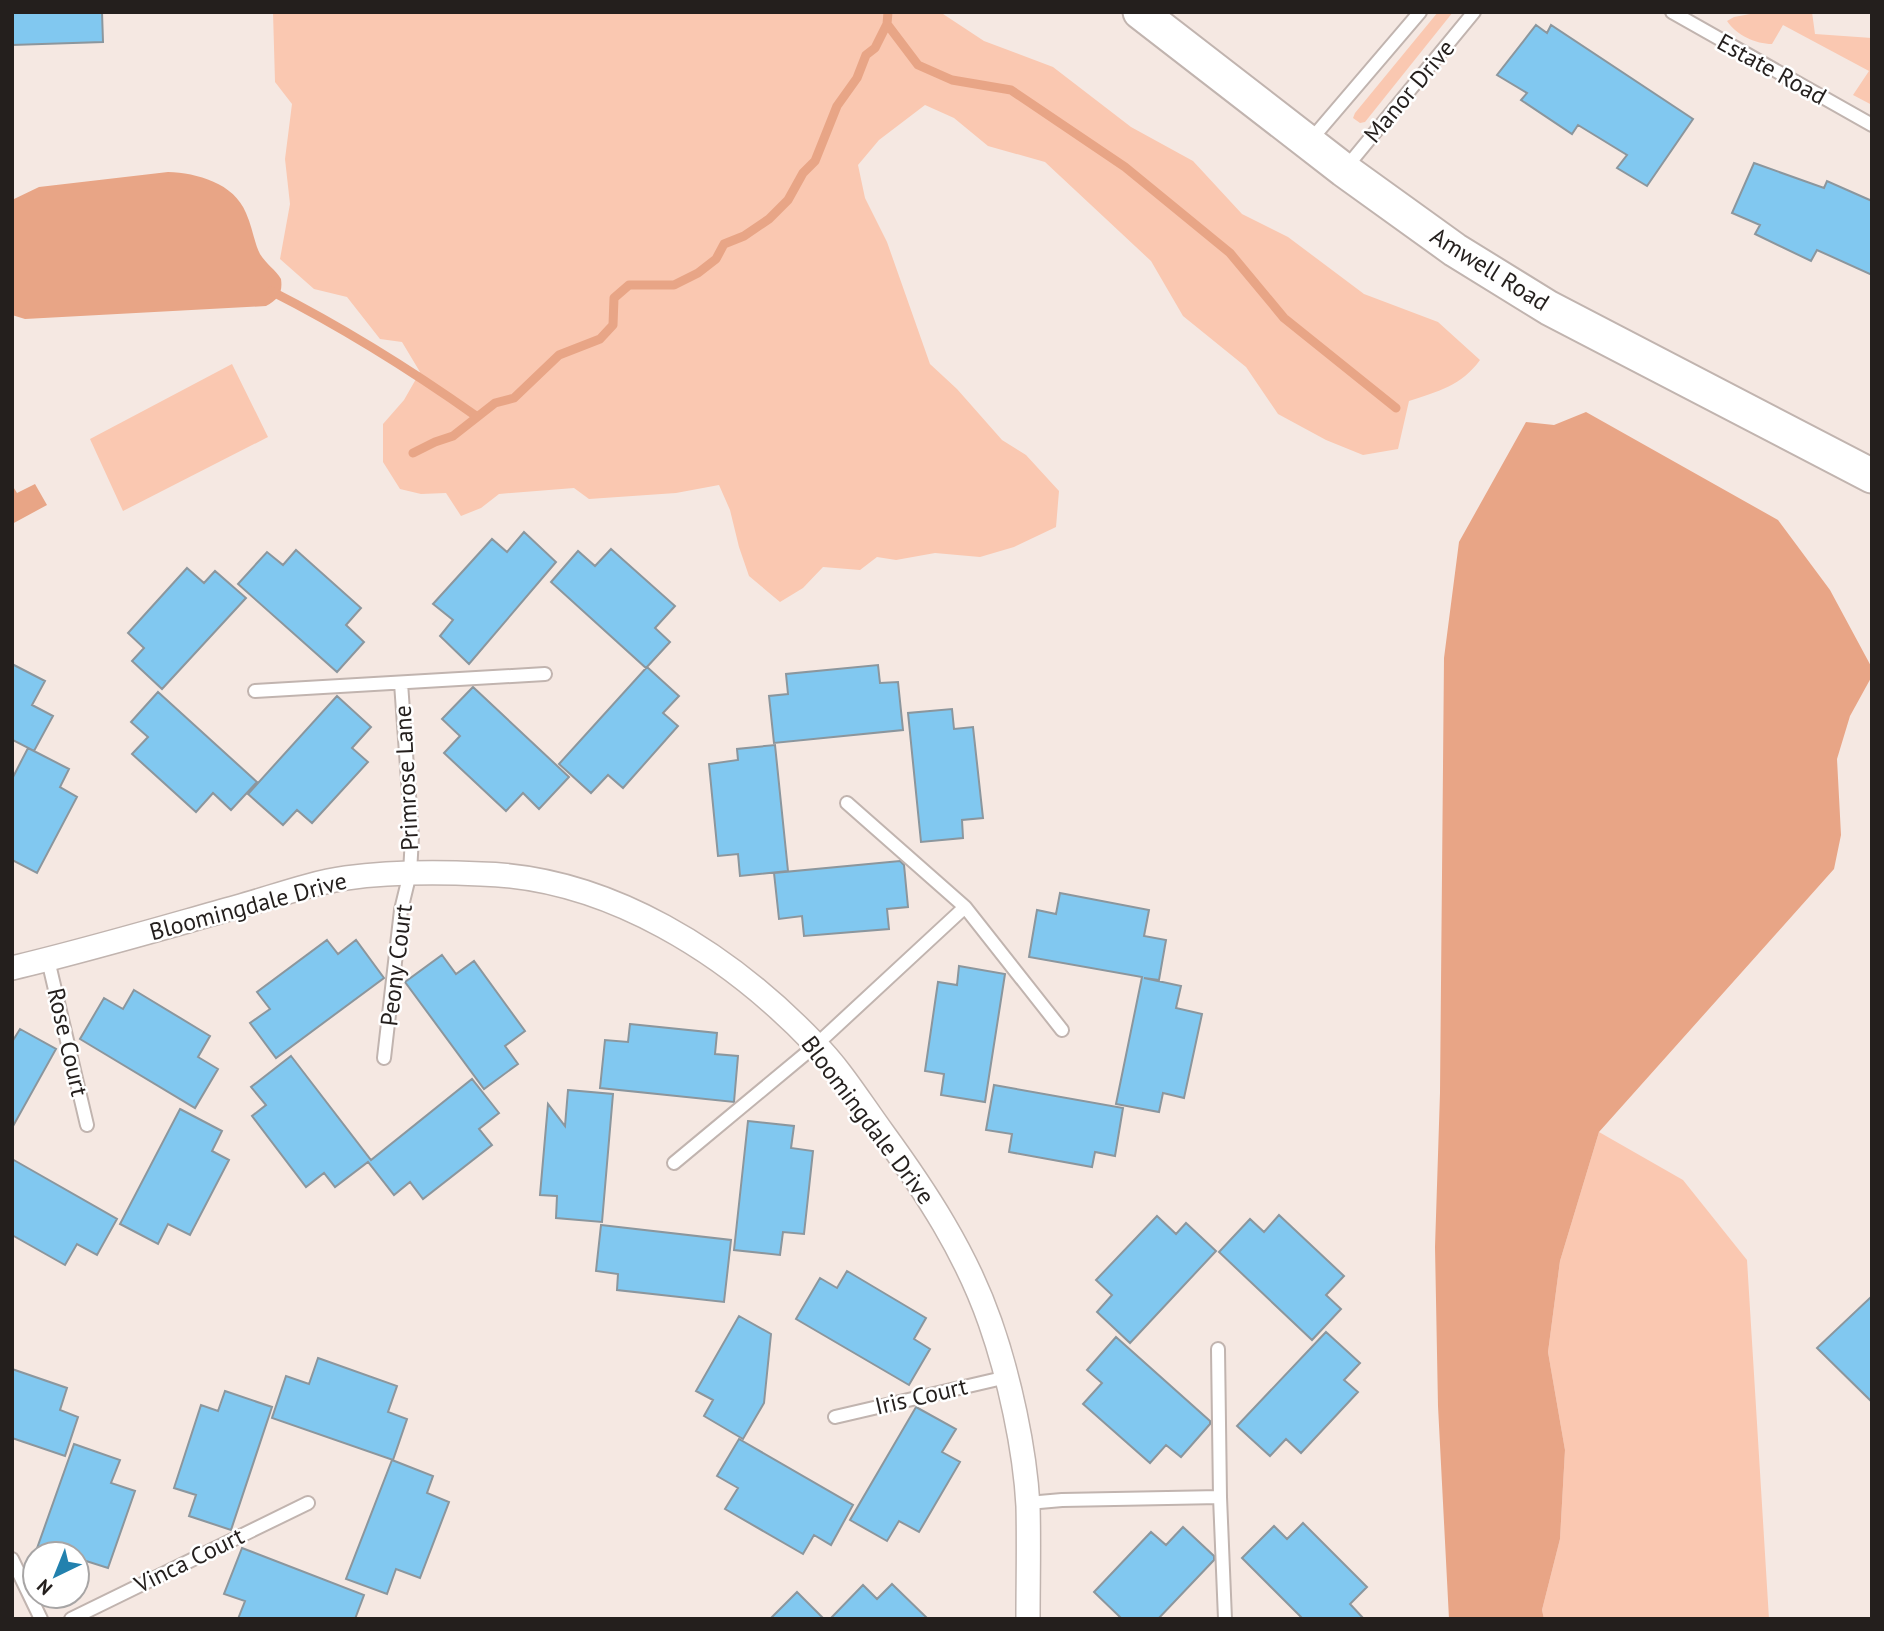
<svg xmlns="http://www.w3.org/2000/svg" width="1884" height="1631" viewBox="0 0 1884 1631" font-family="'PT Sans',sans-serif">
	<rect width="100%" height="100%" fill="#f5e8e2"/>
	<!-- green -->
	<path fill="#fac8b1" d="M 273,12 L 940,12 L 984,41 L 1053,67 L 1131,127 L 1193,161 L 1242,214 L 1288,237 L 1364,294 L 1438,322 L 1480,360 C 1461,386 1439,391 1409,401 L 1398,449 L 1363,455 L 1326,440 L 1278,414 L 1246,367 L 1183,316 L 1151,261 L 1045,162 L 988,146 L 954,118 L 925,105 L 879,140 L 858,165 L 865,198 L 887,242 L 930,364 L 957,389 L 1002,440 L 1026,455 L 1059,491 L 1056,527 L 1014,547 L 980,557 L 935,553 L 896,560 L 877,557 L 860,570 L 823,567 L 803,588 L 780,602 L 749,576 L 739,547 L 730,510 L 719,485 L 676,493 L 589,499 L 574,488 L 499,494 L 481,508 L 461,516 L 446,493 L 421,494 L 400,489 L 383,462 L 383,424 L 404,400 L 420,372 L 402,342 L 380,339 L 347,297 L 314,289 L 280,259 L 290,204 L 285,159 L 292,104 L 275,82 Z
		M 1438,12 L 1453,12 L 1365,122 L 1360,123 L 1353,118 L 1355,113 Z
		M 1761,12 L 1812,12 L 1815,34 L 1872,38 L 1872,105 L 1853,95 L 1869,71 L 1783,25 L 1772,44 C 1756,44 1736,35 1727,21 L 1734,17 Z
		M 232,364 L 268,437 L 123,511 L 90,439 Z
		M 1599,1132 L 1683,1180 L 1747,1260 L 1769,1619 L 1544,1619 L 1542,1610 L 1560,1539 L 1565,1450 L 1548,1352 L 1560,1261 Z"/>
	<!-- water -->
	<path fill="#e8a586" d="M 168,172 C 197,173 234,183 246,213 C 252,226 254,242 260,254 C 266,264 276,270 281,279 C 283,293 278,300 266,306 L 25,319 L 12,315 L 12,200 L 39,187 Z
		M 1586,412 L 1778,520 L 1830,590 L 1872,668 L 1872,676 L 1850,716 L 1837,759 L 1841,835 L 1834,869 L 1599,1132 L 1560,1261 L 1548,1352 L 1565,1450 L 1560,1539 L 1542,1610 L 1544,1619 L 1449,1619 L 1438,1406 L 1435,1247 L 1440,1093 L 1444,658 L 1459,542 L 1526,422 L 1554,425 Z
		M 35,484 L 47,505 L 12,524 L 12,485 L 17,493 Z"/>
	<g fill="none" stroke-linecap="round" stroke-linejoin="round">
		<!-- stream -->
		<path stroke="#e8a586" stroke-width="9" d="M 888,12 L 887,24 L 918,65 L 952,80 L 1011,90 L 1125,167 L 1230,253 L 1284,318 L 1396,408
			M 271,291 C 342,327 411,370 476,416
			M 413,453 L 435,442 L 453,436 L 495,403 L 514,398 L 559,355 L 600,339 L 613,325 L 614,298 L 629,285 L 674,285 L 698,273 L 716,259 L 724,244 L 744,236 L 769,219 L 788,200 L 803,173 L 815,161 L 837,106 L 857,78 L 866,55 L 875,48 L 887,24"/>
	</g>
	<!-- building -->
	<path fill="#81c8f0" stroke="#8b969d" stroke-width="2" d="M 12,12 L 102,12 L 103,42 L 12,45 Z
		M 1536,25 L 1547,33 L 1551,25 L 1693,119 L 1647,186 L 1617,168 L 1627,155 L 1578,125 L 1572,134 L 1521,100 L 1527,93 L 1497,75 Z
		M 1754,163 L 1824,188 L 1827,181 L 1872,201 L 1872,275 L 1817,250 L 1811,261 L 1755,234 L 1760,225 L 1732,213 Z
		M 524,532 L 556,562 L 469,664 L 440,636 L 453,620 L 433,604 L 492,539 L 507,552 Z
		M 611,549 L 675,606 L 655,628 L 670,642 L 646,668 L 551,582 L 578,551 L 595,566 Z
		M 296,550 L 361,608 L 346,625 L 364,642 L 337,672 L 238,584 L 267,552 L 283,565 Z
		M 187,568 L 204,583 L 215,571 L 246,598 L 162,689 L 132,661 L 144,648 L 128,633 Z
		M 12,664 L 45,681 L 32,705 L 53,716 L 34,751 L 13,740 L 12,742 Z
		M 878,665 L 880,683 L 898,682 L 903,730 L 774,743 L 769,696 L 788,694 L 786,674 Z
		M 647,667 L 679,696 L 663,713 L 678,726 L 623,788 L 608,775 L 591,793 L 559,764 Z
		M 473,687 L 569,777 L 539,809 L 523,793 L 506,811 L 444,753 L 460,736 L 442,719 Z
		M 158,692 L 257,782 L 231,810 L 213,793 L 196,812 L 132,754 L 148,737 L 131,722 Z
		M 337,696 L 371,727 L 352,748 L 368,762 L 312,823 L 297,810 L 283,825 L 248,794 Z
		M 952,709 L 954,729 L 973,727 L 983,818 L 962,820 L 963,838 L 921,842 L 908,713 Z
		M 775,745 L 788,871 L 740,876 L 738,854 L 718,856 L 709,764 L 738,760 L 737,749 Z
		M 28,748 L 69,769 L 60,787 L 77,797 L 37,873 L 12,860 L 12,779 Z
		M 900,861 L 904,865 L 908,907 L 887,909 L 889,929 L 804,936 L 802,916 L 779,919 L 774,873 Z
		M 1060,893 L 1149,910 L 1144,936 L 1166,940 L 1159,980 L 1144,978 L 1181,986 L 1176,1008 L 1202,1014 L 1184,1098 L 1163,1093 L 1159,1112 L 1116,1104 L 1142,977 L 1029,957 L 1037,910 L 1056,914 Z
		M 327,940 L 338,954 L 356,940 L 384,978 L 276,1058 L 250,1023 L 270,1009 L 257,992 Z
		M 442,955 L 456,974 L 474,961 L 525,1031 L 505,1046 L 518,1064 L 484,1089 L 405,982 Z
		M 959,966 L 1005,974 L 985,1102 L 941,1095 L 944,1074 L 925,1071 L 938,982 L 957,985 Z
		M 134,990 L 210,1036 L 198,1057 L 218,1069 L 195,1108 L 80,1039 L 104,998 L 123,1009 Z
		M 630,1024 L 717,1033 L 715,1054 L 738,1056 L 734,1102 L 600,1088 L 605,1040 L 628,1042 Z
		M 20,1029 L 56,1049 L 12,1128 L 12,1042 Z
		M 291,1056 L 371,1160 L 472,1079 L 499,1113 L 479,1129 L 492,1145 L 423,1199 L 410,1182 L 394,1195 L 368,1162 L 335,1187 L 324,1173 L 306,1187 L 252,1116 L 266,1105 L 251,1087 Z
		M 994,1085 L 1123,1108 L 1115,1156 L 1095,1152 L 1092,1167 L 1009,1152 L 1012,1134 L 986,1130 Z
		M 568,1090 L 613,1094 L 602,1222 L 556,1218 L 557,1196 L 540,1195 L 548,1104 L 565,1126 Z
		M 180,1109 L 222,1131 L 212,1151 L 229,1160 L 190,1235 L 168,1224 L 158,1244 L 120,1224 Z
		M 748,1121 L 794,1126 L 791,1148 L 813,1151 L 804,1234 L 783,1232 L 780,1255 L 734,1250 Z
		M 12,1159 L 117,1219 L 97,1255 L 77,1244 L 65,1265 L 12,1235 Z
		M 1279,1215 L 1344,1276 L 1326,1295 L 1341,1309 L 1312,1340 L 1219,1252 L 1250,1219 L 1264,1232 Z
		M 1157,1216 L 1176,1234 L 1186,1223 L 1216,1251 L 1130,1343 L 1097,1312 L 1112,1295 L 1096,1280 Z
		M 601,1225 L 731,1240 L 724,1302 L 617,1290 L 618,1274 L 596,1271 Z
		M 847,1271 L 926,1318 L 914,1339 L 930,1349 L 909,1385 L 796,1319 L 820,1278 L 837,1288 Z
		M 1872,1296 L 1872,1402 L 1817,1348 Z
		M 739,1316 L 771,1334 L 764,1403 L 743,1439 L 704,1416 L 713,1400 L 696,1391 Z
		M 1326,1332 L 1360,1363 L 1344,1380 L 1358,1392 L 1301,1453 L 1286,1439 L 1270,1456 L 1237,1426 Z
		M 1116,1337 L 1210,1421 L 1210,1424 L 1181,1457 L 1166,1445 L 1150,1463 L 1083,1404 L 1102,1383 L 1087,1370 Z
		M 318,1358 L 397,1386 L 388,1412 L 407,1419 L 393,1460 L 272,1418 L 286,1376 L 309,1384 Z
		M 12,1369 L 67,1388 L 60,1410 L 78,1417 L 65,1456 L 12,1438 Z
		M 225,1391 L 272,1407 L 231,1530 L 189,1516 L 196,1495 L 174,1488 L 201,1405 L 218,1411 Z
		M 916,1407 L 956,1429 L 942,1452 L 960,1462 L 919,1532 L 899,1521 L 887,1541 L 850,1520 Z
		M 739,1439 L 853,1505 L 831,1545 L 814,1535 L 803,1554 L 725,1509 L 738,1488 L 717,1476 Z
		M 74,1444 L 120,1460 L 111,1483 L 135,1491 L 108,1568 L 83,1560 L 77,1577 L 77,1554 L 35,1554 Z
		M 392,1460 L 433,1476 L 427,1493 L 449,1502 L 420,1578 L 396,1569 L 387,1594 L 346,1579 Z
		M 1303,1523 L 1367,1587 L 1350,1604 L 1364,1619 L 1303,1619 L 1242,1558 L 1274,1526 L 1287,1539 Z
		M 1183,1527 L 1214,1556 L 1214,1560 L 1158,1619 L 1122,1619 L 1094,1592 L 1151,1532 L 1166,1545 Z
		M 242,1548 L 364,1595 L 355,1619 L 238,1619 L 245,1601 L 224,1594 Z
		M 892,1584 L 928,1619 L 830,1619 L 863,1585 L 877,1599 Z
		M 797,1592 L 824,1619 L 770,1619 Z"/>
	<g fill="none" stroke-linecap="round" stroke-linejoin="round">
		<defs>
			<path id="lane" d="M 1672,12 L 1872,125
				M 1309,142 L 1420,12
				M 1344,170 L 1474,12
				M 255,691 L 545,674
				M 847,803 L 965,907
				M 48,960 L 87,1125
				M 384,1058 L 401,910 L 410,873 L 412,837 L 401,683
				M 674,1163 L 816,1045 L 965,907 L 1062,1030
				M 1218,1349 L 1220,1497 L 1225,1619
				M 835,1417 L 1007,1377
				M 1028,1503 L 1062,1500 L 1220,1497
				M 12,1559 L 41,1619
				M 71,1619 L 308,1503"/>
			<path id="street" d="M 12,968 C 88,950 162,928 237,907 C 273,897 310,883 346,878 C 390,872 437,872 481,874 C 609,877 729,954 815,1044 C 841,1070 861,1103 883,1133 C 926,1192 966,1253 990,1322 C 1009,1376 1025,1449 1028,1506 C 1029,1543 1028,1581 1028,1619"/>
			<path id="secondary" d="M 1140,12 L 1344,170 L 1455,250 L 1549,308 L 1872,476"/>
		</defs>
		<!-- lane casing -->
		<use href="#lane" stroke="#c1b4af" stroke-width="16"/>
		<!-- street casing -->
		<use href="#street" stroke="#c1b4af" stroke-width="26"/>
		<!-- secondary casing -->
		<use href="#secondary" stroke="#c1b4af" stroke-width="37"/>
		<!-- lane -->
		<use href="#lane" stroke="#fff" stroke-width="12"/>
		<!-- street -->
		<use href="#street" stroke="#fff" stroke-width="23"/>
		<!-- secondary -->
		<use href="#secondary" stroke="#fff" stroke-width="33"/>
	</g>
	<g text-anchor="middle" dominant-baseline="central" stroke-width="5" stroke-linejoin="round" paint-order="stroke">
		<!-- street labels -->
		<g font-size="24" fill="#241f1d" stroke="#fff">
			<text transform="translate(1772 69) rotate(29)">Estate Road</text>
			<text transform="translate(1409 91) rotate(-50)">Manor Drive</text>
			<text transform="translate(1490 269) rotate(32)">Amwell Road</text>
			<text transform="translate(406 778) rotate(-93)">Primrose Lane</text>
			<text transform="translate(248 906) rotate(-15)">Bloomingdale Drive</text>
			<text transform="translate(396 965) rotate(-83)">Peony Court</text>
			<text transform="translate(68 1042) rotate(77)">Rose Court</text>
			<text transform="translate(868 1120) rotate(53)">Bloomingdale Drive</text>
			<text transform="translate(921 1396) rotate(-13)">Iris Court</text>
			<text transform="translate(189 1560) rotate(-26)">Vinca Court</text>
		</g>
	</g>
	<!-- border -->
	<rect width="1884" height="1631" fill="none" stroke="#241f1d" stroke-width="28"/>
	<!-- north arrow -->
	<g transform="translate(56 1575) rotate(223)"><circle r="33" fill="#ffffff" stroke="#a7a5a5" stroke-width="2"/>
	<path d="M0-5L12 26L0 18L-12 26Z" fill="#2281ae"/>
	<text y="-10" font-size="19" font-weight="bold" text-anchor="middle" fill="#241f1d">N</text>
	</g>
</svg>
